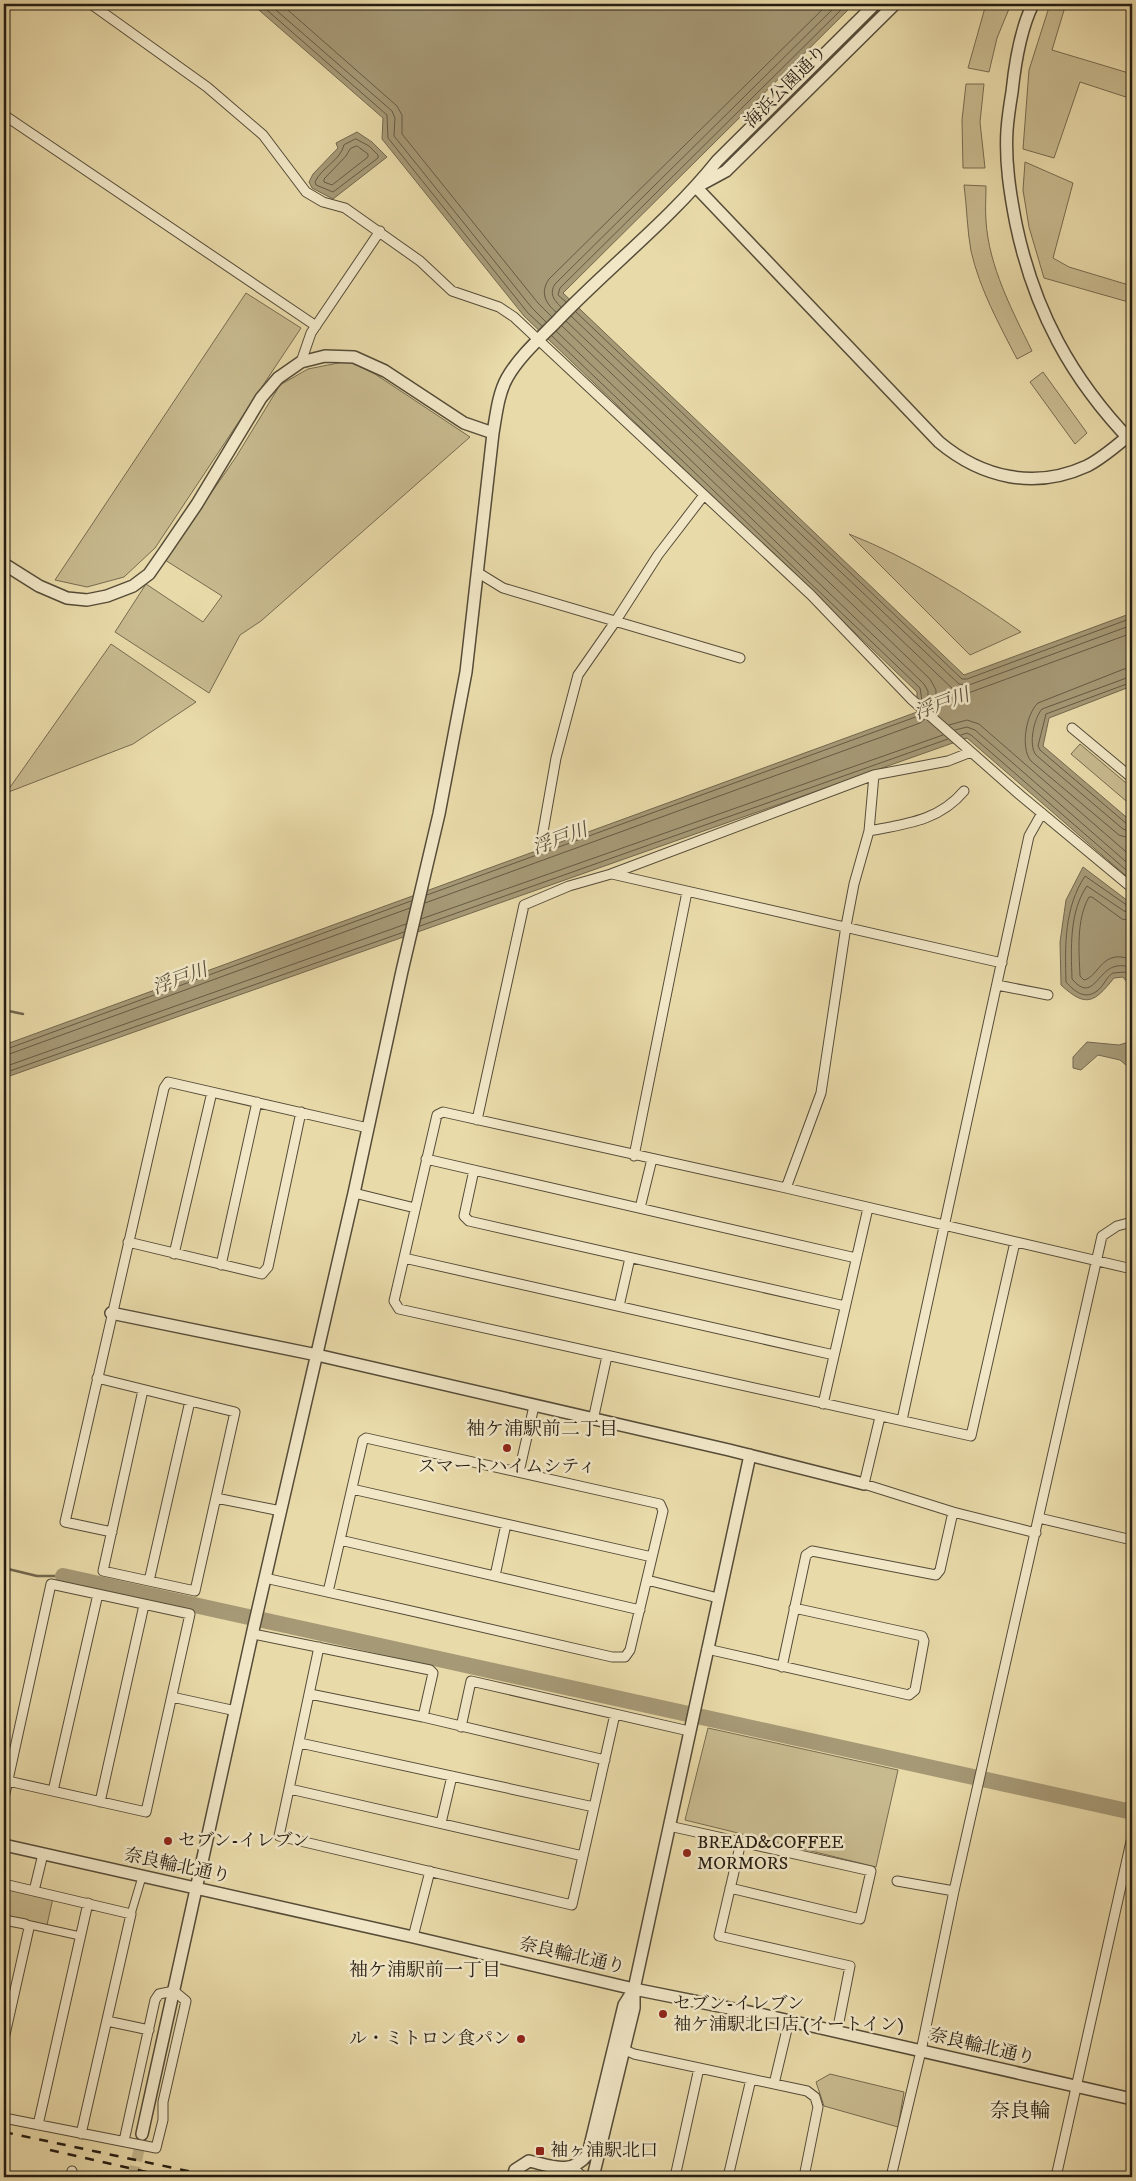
<svg xmlns="http://www.w3.org/2000/svg" width="1136" height="2181" viewBox="0 0 1136 2181" font-family="'IM FELL DW Pica','Noto Serif JP',serif">
	<rect width="100%" height="100%" fill="#e9daa9"/>
	<filter id="stains"><feTurbulence type="fractalNoise" baseFrequency=".004" numOctaves="4"/><feColorMatrix values="0 0 0 0 .2 0 0 0 0 .09 0 0 0 0 .02 0 0 0 .5 -.17"/></filter>
	<radialGradient id="worn" r=".72"><stop offset=".6" stop-color="#630" stop-opacity="0"/><stop offset="1" stop-color="#630" stop-opacity=".3"/></radialGradient>
	<!-- green -->
	<path fill="#c8ba8f" stroke="#766b50" d="M 986,4 L 1011,4 L 997,38 L 989,72 L 968,68 Z
		M 1050,4 L 1065,7 L 1052,50 L 1132,74 L 1132,99 L 1080,82 L 1054,158 L 1023,149 L 1029,70 Z
		M 966,84 L 984,84 L 980,122 L 985,168 L 963,168 L 962,120 Z
		M 1025,162 L 1073,183 L 1053,258 L 1069,267 L 1132,286 L 1132,303 L 1044,278 L 1029,227 L 1023,190 Z
		M 964,185 L 986,186 C 986,198 985,209 986,221 C 989,267 1012,310 1032,351 L 1017,359 C 999,324 980,290 971,251 C 967,230 967,207 964,185 Z
		M 246,293 L 301,328 L 155,548 L 124,577 L 87,587 L 55,580 Z
		M 348,361 L 375,374 L 470,437 L 261,621 L 240,635 L 209,693 L 115,632 L 146,584 L 203,622 L 222,596 L 165,560 L 236,457 L 280,385 L 308,369 Z
		M 1043,372 L 1087,433 L 1075,444 L 1030,382 Z
		M 849,534 C 912,559 967,594 1021,632 L 970,655 Z
		M 111,644 L 196,702 L 133,744 L 6,793 Z
		M 1080,744 L 1132,788 L 1132,806 L 1071,754 Z
		M 708,1728 L 898,1770 L 876,1867 L 685,1820 Z
		M 4,1887 L 53,1898 L 47,1925 L 4,1916 Z
		M 830,2074 L 904,2092 L 898,2127 L 824,2106 L 816,2082 Z"/>
	<!-- water -->
	<path fill="#a69976" stroke="#72674e" d="M 252,4 L 854,4 L 563,293 L 964,675 L 1132,613 L 1132,686 L 1049,718 L 1043,746 L 1132,822 L 1132,881 L 967,738 L 4,1078 L 4,1045 L 917,712 L 917,692 L 524,316 L 382,139 L 383,118 Z
		M 357,132 L 372,142 L 387,157 L 333,199 L 312,188 L 309,182 L 313,174 L 338,148 L 336,143 Z
		M 1083,867 L 1132,904 L 1132,989 L 1123,977 L 1114,978 C 1094,1003 1086,1008 1061,985 L 1060,942 L 1066,900 Z
		M 1132,1041 L 1132,1070 L 1120,1060 L 1098,1055 L 1081,1070 L 1073,1068 L 1073,1057 L 1087,1042 L 1119,1045 Z"/>
	<g fill="none" stroke-linecap="round" stroke-linejoin="round">
		<!-- shore -->
		<path stroke="#655a44" stroke-width="1" d="M 260,4 L 387,115 L 388,138 L 528,313 L 542,326
			M 269,4 L 392,111 L 395,118 L 394,136 L 532,308 L 546,322
			M 281,4 L 397,106 L 402,115 L 402,134 L 538,303 L 552,317
			M 356,139 L 369,146 L 378,155 L 378,158 L 333,192 L 316,185 L 315,182 C 321,168 341,160 344,145 Z
			M 357,146 L 368,154 L 368,157 L 332,185 L 324,182 L 324,179 L 346,156 L 350,149 Z
			M 566,302 L 558,295 L 560,288 L 847,4
			M 561,307 C 554,300 549,294 555,284 L 838,4
			M 556,312 C 545,303 540,292 549,279 L 828,4
			M 576,312 L 962,679 L 967,679 L 1132,618
			M 571,316 L 959,684 L 969,685 L 1132,625
			M 566,321 L 955,691 L 963,693 L 971,692 L 1132,633
			M 562,326 L 930,679 L 936,690 L 935,713
			M 556,331 L 924,684 L 928,691 L 928,707
			M 552,336 L 920,688 L 922,701
			M 1132,668 L 1124,669 L 1038,703 C 1026,714 1020,748 1031,761 L 1119,835 L 1132,839
			M 1132,676 L 1042,709 C 1034,718 1028,745 1036,755 L 1123,829 L 1132,832
			M 1132,682 L 1046,714 L 1038,746 L 1040,750 L 1127,824 L 1132,826
			M 949,725 L 967,720 L 979,724 L 1132,857
			M 955,730 L 967,727 L 975,730 L 1132,867
			M 961,735 L 967,733 L 971,735 L 1132,875
			M 427,895 L 921,715
			M 425,903 L 920,723 L 925,719
			M 1132,907 L 1128,906 L 1085,876 C 1064,908 1065,946 1066,982 C 1075,992 1085,1000 1097,991 C 1104,986 1106,977 1113,973 L 1125,972 L 1132,981
			M 1132,913 L 1124,911 L 1087,886 C 1069,912 1071,949 1072,979 C 1093,1004 1097,969 1117,966 C 1124,965 1127,966 1132,970
			M 421,919 L 943,735
			M 1132,921 L 1122,919 L 1092,897 L 1089,897 C 1076,920 1079,952 1080,976 L 1084,980 C 1099,977 1102,947 1132,960
			M 420,926 L 948,739
			M 4,1050 L 411,901
			M 4,1056 L 410,908
			M 4,1067 L 406,924
			M 4,1073 L 404,932"/>
		<!-- stream -->
		<path stroke="#72674e" stroke-width="2.5" d="M 4,1010 L 23,1014
			M 4,1568 L 37,1576 L 63,1576"/>
		<!-- river -->
		<path stroke="#a69976" stroke-width="16" d="M 63,1576 L 1132,1812"/>
		<!-- tertiary-tunnel -->
		<path stroke="#c2b48b" stroke-width="11" stroke-dasharray="11 5.5" stroke-linecap="butt" d="M 133,2177 L 142,2136"/>
		<defs>
			<path id="pedestrian" d="M 131,1914 L 142,1877
				M 26,1924 L 80,1936"/>
			<path id="minor" d="M 91,4 L 207,87 L 263,135 L 306,192 L 323,202 L 345,208 L 420,261 L 452,291 L 499,307 L 514,317 L 811,595 L 911,699 L 1020,795 L 1132,888
				M 4,115 L 316,326
				M 301,362 L 311,333 L 380,231
				M 477,572 L 503,588 L 740,658
				M 1072,728 L 1132,778
				M 869,831 C 905,824 939,821 964,791
				M 541,843 L 556,758 L 578,675 L 615,622 L 658,555 L 704,495
				M 612,874 L 1002,963
				M 997,985 L 1048,995
				M 477,1120 L 524,905 L 569,886 L 611,874 L 874,775 L 948,761 L 971,752
				M 634,1156 L 687,892
				M 426,1159 L 856,1258
				M 474,1170 L 464,1216 L 469,1221 L 845,1306
				M 786,1188 L 821,1093 L 846,926 L 854,884 L 869,831 L 874,775
				M 354,1193 L 415,1208
				M 640,1208 L 652,1159
				M 128,1242 L 262,1274 L 268,1267 L 301,1112
				M 1015,1242 L 971,1436 L 399,1309 L 394,1301 L 437,1115 L 443,1112 L 786,1188 L 1132,1269
				M 174,1254 L 212,1092
				M 404,1258 L 834,1355
				M 221,1265 L 257,1102
				M 619,1306 L 630,1258
				M 97,1378 L 235,1412 L 195,1591 L 103,1571 L 143,1390
				M 823,1404 L 868,1208
				M 593,1420 L 607,1356
				M 902,1420 L 1029,836 L 1042,813
				M 519,1472 L 534,1406
				M 352,1489 L 652,1557
				M 216,1498 L 281,1511
				M 953,1512 L 1036,1533
				M 1039,1518 L 1132,1540
				M 112,1532 L 65,1522 L 164,1088 L 168,1082 L 368,1128
				M 340,1540 L 640,1610
				M 495,1576 L 506,1524
				M 265,1578 C 381,1604 496,1630 612,1657 L 625,1657 L 630,1650 L 663,1511 L 660,1504 L 366,1438 L 363,1440 L 328,1592
				M 647,1580 L 718,1598
				M 149,1581 L 190,1401
				M 253,1634 L 430,1670 L 433,1673 L 423,1717
				M 319,1647 L 279,1836 L 572,1905 L 615,1714
				M 707,1649 L 909,1695 L 915,1690 L 924,1641 L 922,1636 L 794,1608
				M 782,1667 L 806,1555 L 812,1551 L 936,1575 L 940,1570 L 953,1512 L 864,1484 L 880,1417
				M 310,1694 L 423,1717 L 605,1760
				M 172,1697 L 236,1711
				M 461,1727 L 471,1681 L 689,1731
				M 300,1743 L 594,1807
				M 290,1789 L 583,1856
				M 53,1791 L 98,1594
				M 4,1798 L 51,1584 L 190,1614 L 146,1812 L 8,1781
				M 100,1802 L 144,1605
				M 441,1823 L 452,1776
				M 669,1826 L 871,1871 L 860,1919 L 730,1888
				M 741,1842 L 719,1936 L 850,1966 L 837,2032
				M 897,1881 L 954,1891
				M 4,1884 L 131,1914 L 81,2134
				M 34,1891 L 43,1854
				M 4,1920 L 25,1924 L 29,1928 L 4,2039
				M 413,1937 L 430,1871
				M 107,2021 L 149,2030
				M 625,2050 L 634,2054 L 807,2091 L 815,2097 L 818,2107 L 804,2177
				M 774,2084 L 789,2021
				M 4,2118 L 156,2148 L 163,2120 L 163,2102 L 186,2001 L 174,1991 L 159,1994 L 155,2000 L 124,2141
				M 38,2125 L 88,1903
				M 571,2167 L 584,2177
				M 71,2177 L 72,2171
				M 675,2177 L 699,2068
				M 728,2177 L 751,2079
				M 891,2177 L 921,2051 L 954,1891 L 1102,1236 L 1117,1226 L 1132,1222
				M 1056,2177 L 1132,1837"/>
			<path id="tertiary" d="M 1033,4 C 1020,30 1015,63 1012,92 C 1010,104 1008,117 1007,130 C 1005,162 1010,193 1016,224 C 1034,310 1071,379 1132,442
				M 702,184 L 726,171 L 895,4
				M 696,187 L 939,442 C 982,478 1035,490 1087,466 C 1101,459 1115,447 1127,437
				M 4,564 L 39,586 L 67,598 L 87,600 L 107,596 L 133,586 L 149,574 L 165,551 L 197,504 L 261,398 L 278,378 L 301,362 L 325,356 L 354,357 L 385,371 L 464,423 L 493,433
				M 111,1313 L 317,1355 L 729,1450 L 864,1484
				M 4,1845 L 413,1937 L 634,1989 L 764,2015 L 1132,2099
				M 142,2134 L 254,1626 L 354,1193 L 402,971 L 439,814 L 466,672 L 493,433 C 496,416 498,394 507,378 C 519,357 538,340 555,323 C 607,268 669,221 717,161 L 875,4
				M 513,2177 L 515,2170 L 529,2161 C 552,2166 571,2176 588,2154 L 624,2005 L 634,1989
				M 593,2177 L 634,2008 L 634,1989 L 750,1455"/>
		</defs>
		<!-- pedestrian casing -->
		<use href="#pedestrian" stroke="#554c38" stroke-width="9"/>
		<!-- minor casing -->
		<use href="#minor" stroke="#554c38" stroke-width="11"/>
		<!-- tertiary casing -->
		<use href="#tertiary" stroke="#554c38" stroke-width="14"/>
		<!-- pedestrian -->
		<use href="#pedestrian" stroke="#f1e7c7" stroke-width="7"/>
		<!-- minor -->
		<use href="#minor" stroke="#f1e7c7" stroke-width="9"/>
		<!-- tertiary -->
		<use href="#tertiary" stroke="#f1e7c7" stroke-width="11"/>
		<!-- rail -->
		<path stroke="#241c12" stroke-width="2.5" stroke-dasharray="9 9" stroke-linecap="butt" d="M 4,2132 L 216,2177
			M 50,2150 L 169,2177"/>
	</g>
	<!-- markers -->
	<g fill="#8f2418" stroke="#f1e7c7" stroke-width="2">
		<circle cx="507" cy="1448" r="5"/>
		<circle cx="168" cy="1841" r="5"/>
		<circle cx="687" cy="1853" r="5"/>
		<circle cx="663" cy="2014" r="5"/>
		<circle cx="521" cy="2039" r="5"/>
		<rect x="535" y="2146" width="10" height="10" rx="2.5"/>
	</g>
	<g text-anchor="middle" dominant-baseline="central" stroke-width="5" stroke-linejoin="round" paint-order="stroke">
		<!-- street labels -->
		<g font-size="18" fill="#241c12" stroke="#f1e7c7">
			<text transform="translate(786 87) rotate(-45)">海浜公園通り</text>
			<text transform="translate(177 1866) rotate(12)">奈良輪北通り</text>
			<text transform="translate(572 1956) rotate(13)">奈良輪北通り</text>
			<text transform="translate(982 2047) rotate(13)">奈良輪北通り</text>
		</g>
		<!-- poi labels -->
		<g font-size="18" fill="#241c12" stroke="#f1e7c7" text-anchor="start">
			<text x="507" y="1467" text-anchor="middle">スマートハイムシティ</text>
			<text x="178" y="1841">セブン-イレブン</text>
			<text x="697" y="1843">BREAD&amp;COFFEE<tspan x="697" dy="21">MORMORS</tspan></text>
			<text x="673" y="2004">セブン-イレブン<tspan x="673" dy="21">袖ケ浦駅北口店 (イートイン)</tspan></text>
			<text x="511" y="2039" text-anchor="end">ル・ミトロン食パン</text>
			<text x="550" y="2151">袖ヶ浦駅北口</text>
		</g>
		<!-- water labels -->
		<g font-size="19" font-style="italic" fill="#584e3a" stroke="#f1e7c7">
			<text transform="translate(942 704) rotate(-20)">浮戸川</text>
			<text transform="translate(560 839) rotate(-20)">浮戸川</text>
			<text transform="translate(180 979) rotate(-20)">浮戸川</text>
		</g>
		<!-- neighbourhood labels -->
		<g font-size="19" fill="#241c12" stroke="#f1e7c7">
			<text x="542" y="1429">袖ケ浦駅前二丁目</text>
			<text x="425" y="1970">袖ケ浦駅前一丁目</text>
		</g>
		<!-- quarter labels -->
		<g font-size="20" fill="#241c12" stroke="#f1e7c7">
			<text x="1020" y="2111">奈良輪</text>
		</g>
	</g>
	<!-- margin -->
	<rect width="1136" height="2181" fill="none" stroke="#e9daa9" stroke-width="20"/>
	<rect x="5" y="5" width="1126" height="2171" fill="none" stroke="#241c12" stroke-width="2.5"/>
	<rect x="10" y="10" width="1116" height="2161" fill="none" stroke="#241c12"/>
	<rect width="100%" height="100%" filter="url(#stains)"/>
	<rect width="100%" height="100%" fill="url(#worn)"/>
</svg>
